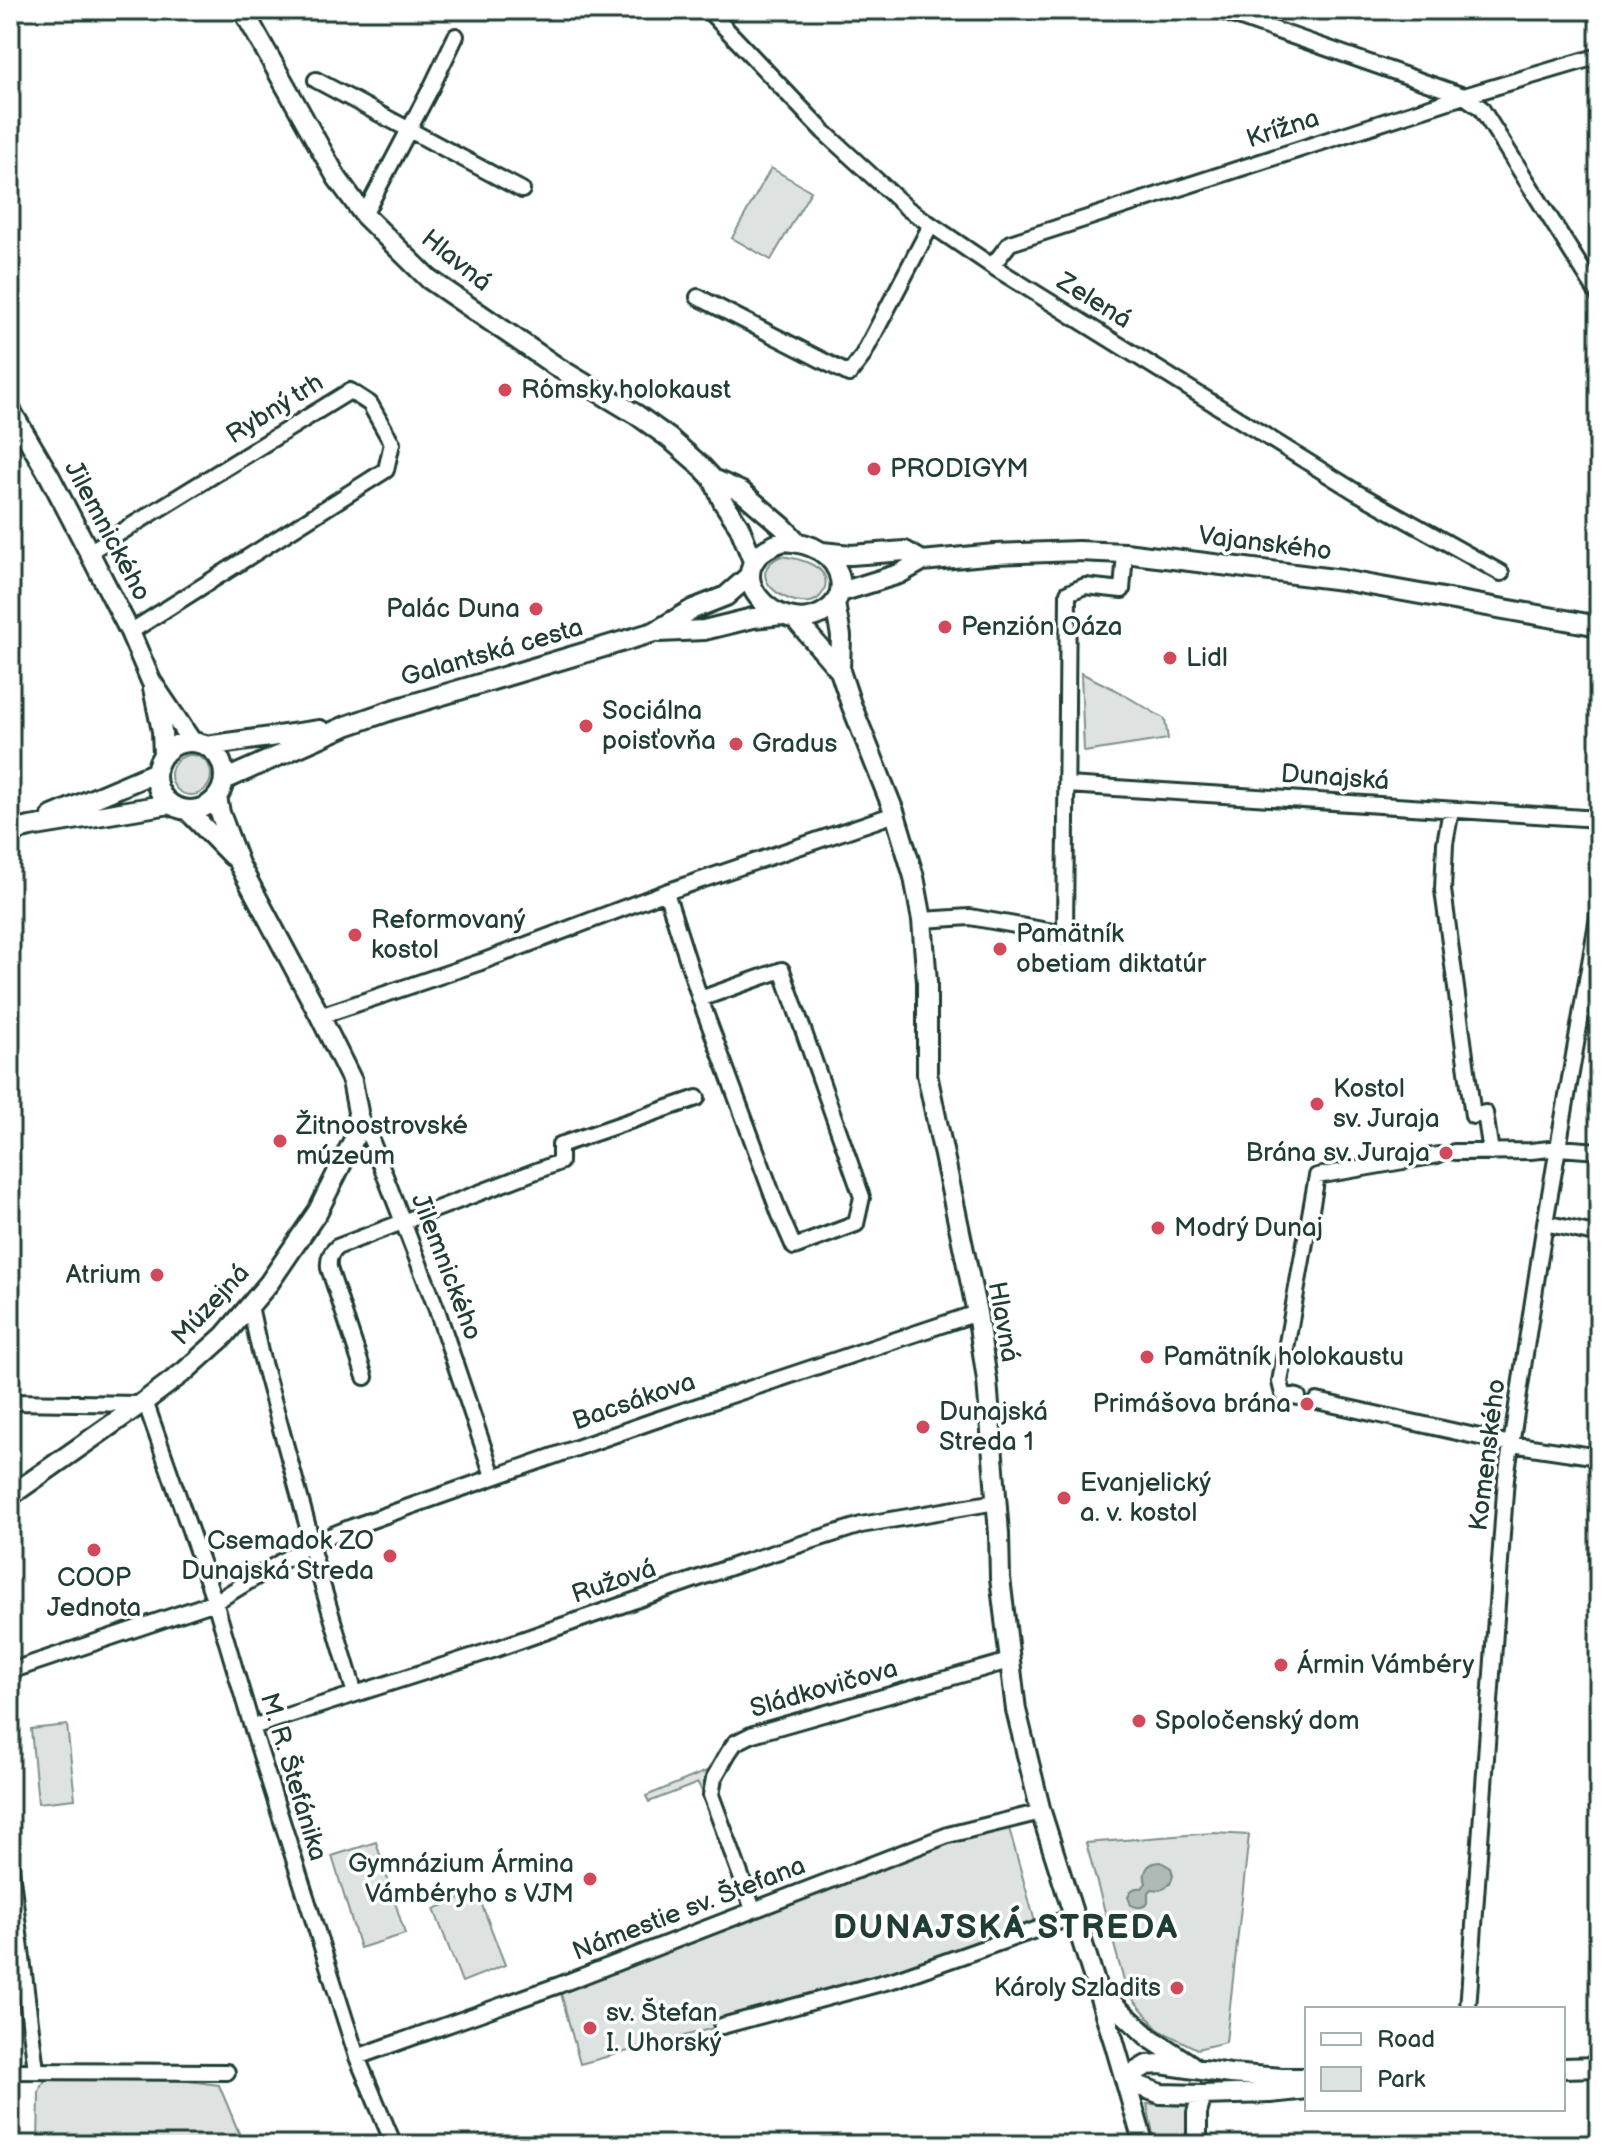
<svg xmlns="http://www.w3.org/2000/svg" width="1609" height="2155" viewBox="0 0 1609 2155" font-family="'Balsamiq Sans',sans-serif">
	<rect width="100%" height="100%" fill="#fff"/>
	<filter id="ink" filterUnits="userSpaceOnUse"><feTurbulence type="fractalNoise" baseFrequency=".0125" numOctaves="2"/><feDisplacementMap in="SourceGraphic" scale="16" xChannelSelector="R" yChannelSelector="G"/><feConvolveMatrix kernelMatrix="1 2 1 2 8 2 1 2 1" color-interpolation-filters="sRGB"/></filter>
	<g filter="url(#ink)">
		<!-- green -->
		<path fill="#dee3e2" stroke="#7e908b" stroke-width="2" d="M 771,168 L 811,191 L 771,260 L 732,238 Z
			M 781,556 C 797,558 834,566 824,590 C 822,596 816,601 810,602 C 784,606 742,574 781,556 Z
			M 1081,673 L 1114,689 L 1165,719 L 1168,739 L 1084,752 Z
			M171 775a20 20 0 1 1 40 0a20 20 0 1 1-40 0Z
			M 67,1725 L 75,1799 L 38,1803 L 31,1729 Z
			M 714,1768 L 707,1802 L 698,1783 L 649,1802 L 646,1796 Z
			M 1007,1821 L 1037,1929 L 896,1979 L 580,2064 L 559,1986 Z
			M 1213,1833 L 1249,1835 L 1226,2042 L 1197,2049 L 1159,2030 L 1127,1992 L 1086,1843 Z
			M 376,1842 L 405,1934 L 360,1948 L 332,1856 Z
			M 477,1892 L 505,1965 L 462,1982 L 434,1909 Z
			M 48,2077 L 164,2078 L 219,2085 L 244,2145 L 38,2145 L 39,2093 L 41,2086 Z
			M 1147,2104 L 1188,2106 L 1190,2145 L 1155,2145 Z"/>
		<!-- water -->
		<path fill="#afbab7" stroke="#758883" stroke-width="2" d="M 1161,1862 L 1171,1868 L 1173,1876 L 1170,1884 L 1160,1890 L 1152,1889 L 1148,1893 L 1148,1903 C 1143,1908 1138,1909 1131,1905 L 1128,1897 C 1130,1889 1135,1887 1142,1888 L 1146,1883 C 1142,1871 1148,1862 1161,1862 Z"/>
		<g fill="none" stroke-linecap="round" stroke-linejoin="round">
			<defs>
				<path id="street" d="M 708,10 L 824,132 L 908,209 L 992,266 L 1356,492 L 1501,573
					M 1218,10 L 1464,96 L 1481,108 L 1599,296
					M 316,80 L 522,190
					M 364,215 L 432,86 L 456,36
					M 992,266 L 1010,243 L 1464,96 L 1599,56
					M 698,297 L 849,374 L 862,357 L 931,225
					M 89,552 L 350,391 L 370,404 L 392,443 L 386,470 L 130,632
					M 1068,785 L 1599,819
					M 1451,810 L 1445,843 L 1443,890 L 1473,1116 L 1485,1113 L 1491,1152
					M 666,892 L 700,999 L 780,1215 L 794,1247 L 856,1224 L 862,1197 L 782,970 L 700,999
					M 922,920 L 970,917 L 1065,934 L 1068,593 L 1085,586 L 1122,590 L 1125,553
					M 320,1016 L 481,962 L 666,892 L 895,814
					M 358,1112 L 372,1142 L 437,1310 L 493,1476
					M 1454,1152 L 1531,1151 L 1559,1148 L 1599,1151
					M 1545,1223 L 1599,1235
					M 250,1306 L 260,1352 L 309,1531 L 310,1544 L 355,1694
					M 365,1377 L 329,1268 C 328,1259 330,1253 337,1247 L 560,1162 L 560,1145 L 697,1098
					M 1298,1397 L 1283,1394 L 1280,1382 L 1317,1176 L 1438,1155
					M 145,1401 L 215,1602 L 252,1727 L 357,2057 L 394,2145
					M 1317,1401 L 1511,1444 L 1599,1457
					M 10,1402 L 140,1404
					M 10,1671 L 215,1602 L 310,1544 L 352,1527 L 653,1421 L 977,1313
					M 252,1727 L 496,1649 L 739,1564 L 861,1525 L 996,1502
					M 10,1862 L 36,2070
					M 753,1909 L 711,1795 L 714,1778 L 728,1753 L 735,1743 L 753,1734 L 1009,1661
					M 1468,2009 L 1506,1478 L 1545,1223 L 1599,911
					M 722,2026 L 896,1979 L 1075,1916
					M 357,2057 L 559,1985 L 948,1835 L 1041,1812
					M 10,2071 L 227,2072"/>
				<path id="secondary" d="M 243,10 L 337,178 L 364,215 L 429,279 L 557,367 L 637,415 L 669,438 L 701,466 L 713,479 L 723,502 L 739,526 L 753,561
					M 10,409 L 49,475 L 89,552 L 130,632 L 151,681 L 192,742
					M 713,479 L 742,492 L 783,527 L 797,542
					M 785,541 C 797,542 809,544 820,551 C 842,565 850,595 826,611 C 779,643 706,565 785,541 Z
					M 822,552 L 851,555 L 905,551 L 922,561
					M 841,592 L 899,574 L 922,561 L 995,554 L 1078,551 L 1125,553 L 1342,580 L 1599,626
					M 835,604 L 841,636 L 840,671 L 851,704 L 895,814 L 914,877 L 922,920 L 927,982 L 927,1074 L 977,1313 L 987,1380 L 999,1534 L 1000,1578 L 1016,1710 L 1041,1812 L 1114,2042 L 1144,2145
					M 795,619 L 840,671
					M 659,632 L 704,630 L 753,618 L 782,615
					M 153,688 L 162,731 L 163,755
					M156 776a34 34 0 1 1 68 0a34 34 0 1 1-68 0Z
					M 206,746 L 320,730
					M 224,780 L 346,726 L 392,710 L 654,632 L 693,609 L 726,596 L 749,576
					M 187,810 L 232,856
					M 52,816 L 156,772
					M 10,832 L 30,827 L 170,804
					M 10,1496 L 145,1401 L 185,1371 L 224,1336 L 269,1283 L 318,1211 L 354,1139 L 358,1112 L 352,1081 L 320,1016 L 239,864 L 220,813 L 217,797
					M 1099,1991 L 1150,2038 L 1191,2065
					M 1563,2068 L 1599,2067
					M 1125,2078 L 1147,2065 L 1161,2064 L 1230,2074 L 1282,2078 L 1307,2078
					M 1125,2078 L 1137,2085 L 1161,2094 L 1202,2095 L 1270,2093 L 1307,2089
					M 1197,2145 L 1197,2113 L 1202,2095"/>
			</defs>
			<!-- street casing -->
			<use href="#street" stroke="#1f3d34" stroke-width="20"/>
			<!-- secondary casing -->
			<use href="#secondary" stroke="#1f3d34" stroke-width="24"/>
			<!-- street -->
			<use href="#street" stroke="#fff" stroke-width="14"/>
			<!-- secondary -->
			<use href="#secondary" stroke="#fff" stroke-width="18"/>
		</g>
	</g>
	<!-- markers -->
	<g fill="#d1495b" stroke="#fff" stroke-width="3">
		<circle cx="505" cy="390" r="8"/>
		<circle cx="874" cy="469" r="8"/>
		<circle cx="536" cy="609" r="8"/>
		<circle cx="945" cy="627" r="8"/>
		<circle cx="1170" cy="658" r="8"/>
		<circle cx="586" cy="726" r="8"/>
		<circle cx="736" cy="744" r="8"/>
		<circle cx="355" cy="935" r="8"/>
		<circle cx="1000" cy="949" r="8"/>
		<circle cx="1317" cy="1104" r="8"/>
		<circle cx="280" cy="1141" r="8"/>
		<circle cx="1446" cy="1153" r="8"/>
		<circle cx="1158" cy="1228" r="8"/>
		<circle cx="157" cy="1275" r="8"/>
		<circle cx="1147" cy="1357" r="8"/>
		<circle cx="1307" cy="1404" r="8"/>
		<circle cx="923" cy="1427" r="8"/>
		<circle cx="1064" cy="1498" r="8"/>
		<circle cx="94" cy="1550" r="8"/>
		<circle cx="390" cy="1556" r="8"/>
		<circle cx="1281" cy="1665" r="8"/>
		<circle cx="1139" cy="1721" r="8"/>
		<circle cx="590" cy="1879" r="8"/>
		<circle cx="1177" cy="1988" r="8"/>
		<circle cx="590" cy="2028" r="8"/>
	</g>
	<g text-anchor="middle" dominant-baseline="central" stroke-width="7" stroke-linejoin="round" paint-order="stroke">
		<!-- street labels -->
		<g font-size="26" fill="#1f3d34" stroke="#fff">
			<text transform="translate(1283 129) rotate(-18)">Krížna</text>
			<text transform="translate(456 261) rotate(39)">Hlavná</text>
			<text transform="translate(1094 301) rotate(32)">Zelená</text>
			<text transform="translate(275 409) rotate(-32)">Rybný trh</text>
			<text transform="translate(107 531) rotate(62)">Jilemnického</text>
			<text transform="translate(1265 544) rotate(7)">Vajanského</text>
			<text transform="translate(492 653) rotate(-16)">Galantská cesta</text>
			<text transform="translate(1335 778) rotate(4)">Dunajská</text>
			<text transform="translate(446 1267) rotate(69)">Jilemnického</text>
			<text transform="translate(211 1305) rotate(-47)">Múzejná</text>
			<text transform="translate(1003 1322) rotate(80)">Hlavná</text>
			<text transform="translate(634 1402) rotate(-19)">Bacsákova</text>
			<text transform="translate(1488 1455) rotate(-83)">Komenského</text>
			<text transform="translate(614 1582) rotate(-19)">Ružová</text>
			<text transform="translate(824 1689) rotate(-16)">Sládkovičova</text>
			<text transform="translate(293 1777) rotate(73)">M. R. Štefánika</text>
			<text transform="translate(689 1909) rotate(-21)">Námestie sv. Štefana</text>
		</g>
		<!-- poi labels -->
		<g font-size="26" fill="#1f3d34" stroke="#fff" text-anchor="start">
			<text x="521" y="390">Rómsky holokaust</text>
			<text x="890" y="469">PRODIGYM</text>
			<text x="520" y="609" text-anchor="end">Palác Duna</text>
			<text x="961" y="627">Penzión Oáza</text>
			<text x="1186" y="658">Lidl</text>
			<text x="602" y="711">Sociálna<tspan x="602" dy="30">poisťovňa</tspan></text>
			<text x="752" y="744">Gradus</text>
			<text x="371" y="920">Reformovaný<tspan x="371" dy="30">kostol</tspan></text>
			<text x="1016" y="934">Pamätník<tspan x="1016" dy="30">obetiam diktatúr</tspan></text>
			<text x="1333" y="1089">Kostol<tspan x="1333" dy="30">sv. Juraja</tspan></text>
			<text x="296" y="1126">Žitnoostrovské<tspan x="296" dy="30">múzeum</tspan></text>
			<text x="1430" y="1153" text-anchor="end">Brána sv. Juraja</text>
			<text x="1174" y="1228">Modrý Dunaj</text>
			<text x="141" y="1275" text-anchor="end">Atrium</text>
			<text x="1163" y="1357">Pamätník holokaustu</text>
			<text x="1291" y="1404" text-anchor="end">Primášova brána</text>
			<text x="939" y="1412">Dunajská<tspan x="939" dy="30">Streda 1</tspan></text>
			<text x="1080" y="1483">Evanjelický<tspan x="1080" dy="30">a. v. kostol</tspan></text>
			<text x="374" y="1541" text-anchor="end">Csemadok ZO<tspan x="374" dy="30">Dunajská Streda</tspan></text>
			<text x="94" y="1578" text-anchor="middle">COOP<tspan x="94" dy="30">Jednota</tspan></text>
			<text x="1297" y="1665">Ármin Vámbéry</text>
			<text x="1155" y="1721">Spoločenský dom</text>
			<text x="574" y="1864" text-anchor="end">Gymnázium Ármina<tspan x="574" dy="30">Vámbéryho s VJM</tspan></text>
			<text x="1161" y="1988" text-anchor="end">Károly Szladits</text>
			<text x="606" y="2013">sv. Štefan<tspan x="606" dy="30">I. Uhorský</tspan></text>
		</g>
		<!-- district labels -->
		<g font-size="34" font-weight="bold" letter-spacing="2" fill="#1f3d34" stroke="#fff">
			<text x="1006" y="1927">DUNAJSKÁ STREDA</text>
		</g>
	</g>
	<!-- margin -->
	<rect width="1609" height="2155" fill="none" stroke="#fff" stroke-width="40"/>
	<rect x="20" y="20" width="1569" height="2115" fill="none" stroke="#1f3d34" stroke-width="3" filter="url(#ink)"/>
	<!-- legend -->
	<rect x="1305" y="2007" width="260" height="104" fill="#ffffff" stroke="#a5b1ae" stroke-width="2"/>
	<rect x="1321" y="2033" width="40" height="12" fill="#ffffff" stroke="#a5b1ae" stroke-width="2"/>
	<text x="1377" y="2047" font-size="24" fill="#1f3d34">Road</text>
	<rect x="1321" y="2067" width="40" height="24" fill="#dee3e2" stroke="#a5b1ae" stroke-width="2"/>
	<text x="1377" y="2087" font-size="24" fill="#1f3d34">Park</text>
</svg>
